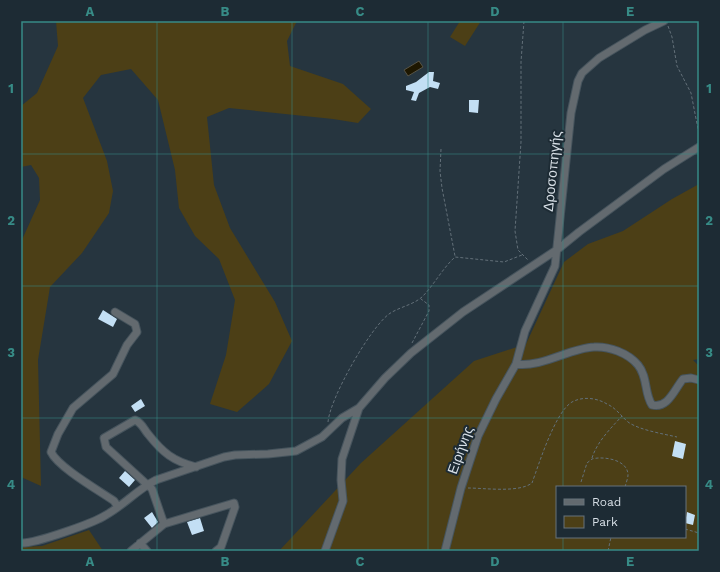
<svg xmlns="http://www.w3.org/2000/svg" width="720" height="572" viewBox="0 0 720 572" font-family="'Work Sans',sans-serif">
	<rect width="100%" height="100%" fill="#26353f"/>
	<!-- green -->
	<path fill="#4c3f16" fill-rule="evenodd" d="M 56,21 L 297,21 L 287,41 L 290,66 L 343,84 L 371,109 L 358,123 L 333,119 L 229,108 L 207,117 L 214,185 L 230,228 L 275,302 L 292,341 L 269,384 L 237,412 L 210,404 L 226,355 L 235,300 L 219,259 L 195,236 L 179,208 L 175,170 L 158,100 L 131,69 L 101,75 L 83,98 L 107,161 L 113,191 L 109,213 L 82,253 L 50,287 L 38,360 L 41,486 L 21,477 L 21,242 L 40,200 L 39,178 L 31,165 L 21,167 L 21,106 L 37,93 L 58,46 Z
		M 460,21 L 481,21 L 465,46 L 450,37 Z
		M 699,184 L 699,359 L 693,360 L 699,366 L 699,551 L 279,551 L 361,463 L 474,361 L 526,344 L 564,262 L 588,244 L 623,231 L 672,199 ZM 557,487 L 685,487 L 685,537 L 557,537 Z
		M 89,530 L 103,551 L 21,551 L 21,547 L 42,546 Z"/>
	<!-- water -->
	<path fill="#1e1700" stroke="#565345" d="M 419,61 L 423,67 L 408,76 L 404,70 Z"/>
	<!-- building -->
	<path fill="#c3dff4" d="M 429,72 L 434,72 L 433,81 L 440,83 L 438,89 L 430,87 L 419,93 L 416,101 L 411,100 L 414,92 L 406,90 L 406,86 L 416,82 Z
		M 469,100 L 479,100 L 478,113 L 469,112 Z
		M 103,310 L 117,319 L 113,327 L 98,319 Z
		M 141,399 L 145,406 L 135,412 L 131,406 Z
		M 675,441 L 686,444 L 683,459 L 672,456 Z
		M 125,471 L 135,480 L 129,487 L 119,478 Z
		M 152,512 L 158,522 L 152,528 L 144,518 Z
		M 687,512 L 695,515 L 693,525 L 685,523 Z
		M 200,518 L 204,531 L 192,535 L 187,522 Z"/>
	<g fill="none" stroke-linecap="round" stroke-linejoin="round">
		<defs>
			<path id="minor" d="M 115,312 L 135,324 L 137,332 L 127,345 L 113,374 L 73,408 L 58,434 L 51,452 C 58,467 98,490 114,501 L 118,507
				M 516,364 C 541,368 570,348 594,347 C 609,346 628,353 638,365 C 648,377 644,393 652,405 C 668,409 674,390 683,379 L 691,378 L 699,380
				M 164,524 L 152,489 L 106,447 L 104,438 L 135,420 C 142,423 143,428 148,434 C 163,453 173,461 196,467
				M 21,543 C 34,544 94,523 106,515 C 124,505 138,489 156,480 L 224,457 L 235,455 L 268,454 L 296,451 L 322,437 L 342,418 L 359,408 L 385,378 L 411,353 L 463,312 L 558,249 L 579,232 L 664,169 L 699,147
				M 140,543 L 147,551
				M 131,551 L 164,524 L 234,503 L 235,507 L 221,547 L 216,551
				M 325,551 L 343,501 L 341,480 L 342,459 L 359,408
				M 445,551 L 461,488 L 478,436 L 496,399 L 516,364 L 525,331 L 555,266 L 571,113 L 578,81 L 582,73 L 599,58 L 645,30 L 664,21"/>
		</defs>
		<!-- minor casing -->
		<use href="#minor" stroke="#46545d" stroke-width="9"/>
		<!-- path -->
		<path stroke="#637079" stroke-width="1" stroke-dasharray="3 2" stroke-linecap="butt" d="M 524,21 L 521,62 L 521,142 L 515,231 L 518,250 L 528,260
			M 668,26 L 672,37 L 677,66 L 691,93 L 699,134
			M 441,149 L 440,171 L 442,188 L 455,256
			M 412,343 L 429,311 L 429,305 L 421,299
			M 328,422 C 330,398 370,328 389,314 C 399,307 413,305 422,297 C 434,285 442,269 455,257 L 504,262 L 522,255
			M 592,458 C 597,442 610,429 622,416
			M 581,482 L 587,463 L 592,459 C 602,456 628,459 628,475 C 628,478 626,483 625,487
			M 468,488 C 484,488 519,493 532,483 C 539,464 555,412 572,402 C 583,396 597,398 607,404 C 616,408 621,416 628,422 C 639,430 664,434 677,437
			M 685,529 L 699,533
			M 608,551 L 611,537"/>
		<!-- minor -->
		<use href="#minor" stroke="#636a6f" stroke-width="7"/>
	</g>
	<!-- grid -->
	<path fill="none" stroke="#378b86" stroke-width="1" stroke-opacity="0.55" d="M 157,21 L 157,551M 292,21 L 292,551M 428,21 L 428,551M 563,21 L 563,487M 21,154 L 699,154M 21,286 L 699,286M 21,418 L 699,418M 563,537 L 563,551"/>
	<g text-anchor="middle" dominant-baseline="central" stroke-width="4" stroke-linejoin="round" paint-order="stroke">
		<!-- street labels -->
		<g font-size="14" fill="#d7dfe6" stroke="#1d2b34">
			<text transform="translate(552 171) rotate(-84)">Δροσοπηγής</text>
			<text transform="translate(460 450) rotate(-70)">Ειρήνης</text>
		</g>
	</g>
	<!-- border -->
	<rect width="720" height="572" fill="none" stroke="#1d2b34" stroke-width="44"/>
	<!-- legend -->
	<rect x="556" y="486" width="130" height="52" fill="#1d2b34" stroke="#67737b"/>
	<rect x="564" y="499" width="20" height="6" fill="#636a6f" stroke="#67737b"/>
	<text x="592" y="506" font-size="12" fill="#d7dfe6">Road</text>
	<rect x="564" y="516" width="20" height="12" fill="#4c3f16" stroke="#67737b"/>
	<text x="592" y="526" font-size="12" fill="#d7dfe6">Park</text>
	<rect x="22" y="22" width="676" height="528" fill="none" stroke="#378b86" stroke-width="1.5"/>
	<g font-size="13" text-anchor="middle" font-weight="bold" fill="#378b86">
		<text x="90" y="16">A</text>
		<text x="225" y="16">B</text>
		<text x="360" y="16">C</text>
		<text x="495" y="16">D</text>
		<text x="630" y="16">E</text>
		<text x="11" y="93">1</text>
		<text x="709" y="93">1</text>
		<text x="11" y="225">2</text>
		<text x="709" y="225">2</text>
		<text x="11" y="357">3</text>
		<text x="709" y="357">3</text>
		<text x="11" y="489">4</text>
		<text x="709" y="489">4</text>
		<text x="90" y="566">A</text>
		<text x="225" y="566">B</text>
		<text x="360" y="566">C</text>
		<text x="495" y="566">D</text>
		<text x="630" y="566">E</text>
	</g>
</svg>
